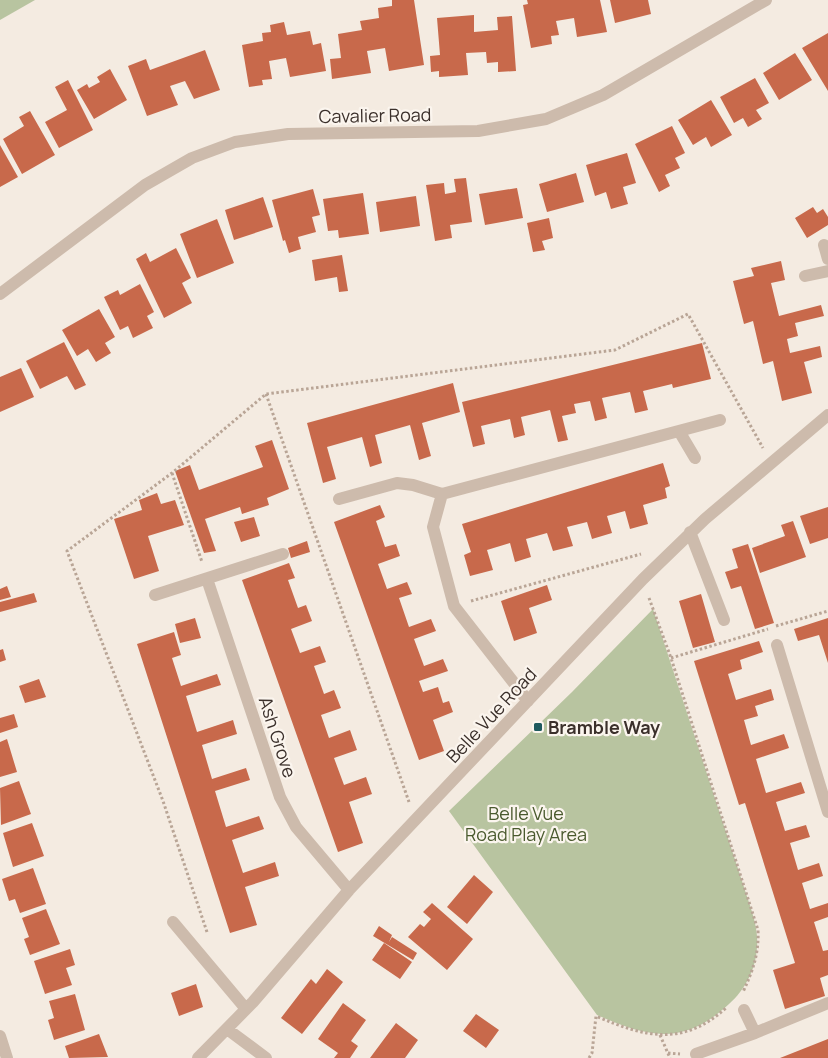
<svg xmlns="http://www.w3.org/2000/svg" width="828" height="1058" viewBox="0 0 828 1058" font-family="Manrope,sans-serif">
	<rect width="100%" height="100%" fill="#f4ebe1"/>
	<!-- green -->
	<path fill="#b8c4a0" d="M 0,0 L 35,0 L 0,20 Z
		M 653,609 L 743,884 C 749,904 759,926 757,947 C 756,969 745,990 729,1004 C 684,1046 649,1038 597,1015 L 449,811 L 572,692 Z"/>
	<!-- building -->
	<path fill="#c8694b" d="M 392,0 L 414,0 L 424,65 L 389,71 L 385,48 L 367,51 L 371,73 L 332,79 L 330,59 L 341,58 L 338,34 L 362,30 L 360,21 L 379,18 L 378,8 L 392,6 Z
		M 527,0 L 600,0 L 607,32 L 577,37 L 574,18 L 556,21 L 559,35 L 551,36 L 552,44 L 531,48 L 523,5 L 528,4 Z
		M 610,0 L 648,0 L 651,14 L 615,23 Z
		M 474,15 L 474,32 L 498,30 L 497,17 L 512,16 L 516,71 L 498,72 L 498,62 L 487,63 L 486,52 L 466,53 L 468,75 L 439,77 L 439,71 L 431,72 L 430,56 L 440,55 L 437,18 Z
		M 284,22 L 287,35 L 310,31 L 313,45 L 321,43 L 326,71 L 290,77 L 286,58 L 269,61 L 272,79 L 262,80 L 263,85 L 249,87 L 242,45 L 263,41 L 262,33 L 271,32 L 270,25 Z
		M 828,33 L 828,91 L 802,48 Z
		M 205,50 L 220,90 L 194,99 L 185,81 L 170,86 L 178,105 L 147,116 L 128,66 L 146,59 L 150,70 Z
		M 795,53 L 812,80 L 779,100 L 763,73 Z
		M 110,69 L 127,100 L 94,119 L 77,90 L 87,84 L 89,88 L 100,82 L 97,77 Z
		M 755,78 L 769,103 L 756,110 L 762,119 L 748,127 L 743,118 L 734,123 L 720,97 Z
		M 68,80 L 93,130 L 59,148 L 45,122 L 67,110 L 55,87 Z
		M 711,100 L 732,135 L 711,147 L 706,137 L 693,145 L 678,120 Z
		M 30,111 L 55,155 L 22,174 L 3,139 L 24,126 L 19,117 Z
		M 672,126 L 685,153 L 675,158 L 680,168 L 665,175 L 670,186 L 659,192 L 635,144 Z
		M 0,145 L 18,177 L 0,187 Z
		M 627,153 L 636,183 L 623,187 L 628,204 L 611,209 L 606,192 L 595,196 L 586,165 Z
		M 576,173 L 584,202 L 547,212 L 539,184 Z
		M 466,178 L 472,222 L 450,225 L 452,238 L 435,241 L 426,185 L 444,183 L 445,194 L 456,192 L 454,179 Z
		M 517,188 L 523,218 L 485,225 L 479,194 Z
		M 313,189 L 320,215 L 312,217 L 316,232 L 298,237 L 301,249 L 289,253 L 285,240 L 283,241 L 272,200 Z
		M 363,193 L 369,234 L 339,238 L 338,230 L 328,231 L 323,199 Z
		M 416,196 L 420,226 L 380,232 L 376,202 Z
		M 263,197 L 273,227 L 234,240 L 225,210 Z
		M 813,207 L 817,213 L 823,209 L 828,217 L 828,225 L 807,238 L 795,218 Z
		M 549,218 L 553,238 L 542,241 L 545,250 L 533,252 L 527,223 Z
		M 217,219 L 234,263 L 197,278 L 180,234 Z
		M 176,248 L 191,278 L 182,283 L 192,303 L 164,318 L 136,259 L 146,253 L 150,262 Z
		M 342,255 L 348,291 L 339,292 L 337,277 L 315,281 L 312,260 Z
		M 781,261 L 785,280 L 771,283 L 779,316 L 821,305 L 824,316 L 795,323 L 798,336 L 787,339 L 790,353 L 820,346 L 822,357 L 804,362 L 812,393 L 782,401 L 773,361 L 763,364 L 753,321 L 744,324 L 733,281 L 754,276 L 751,268 Z
		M 140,284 L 154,312 L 147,316 L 153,328 L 133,338 L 128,326 L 120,330 L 104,297 L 118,290 L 120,295 Z
		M 99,309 L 115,337 L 105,343 L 111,353 L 96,362 L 88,349 L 77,356 L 62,330 Z
		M 64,342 L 86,385 L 75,390 L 67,376 L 40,389 L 26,361 Z
		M 702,343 L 711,379 L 673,388 L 672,384 L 643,391 L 648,410 L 635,413 L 630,392 L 602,398 L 607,418 L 595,421 L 590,401 L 574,404 L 576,413 L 562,416 L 568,440 L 558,442 L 550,410 L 521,417 L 525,435 L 514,438 L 510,419 L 481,426 L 485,444 L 473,447 L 462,402 Z
		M 21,368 L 34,397 L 0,412 L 0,377 Z
		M 453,383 L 460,412 L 422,423 L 431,456 L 419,460 L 410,425 L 375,435 L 382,463 L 370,467 L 362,437 L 327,447 L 336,479 L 323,483 L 307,423 Z
		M 272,440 L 289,489 L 267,498 L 269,505 L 242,514 L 240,507 L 205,519 L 216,551 L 204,553 L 175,471 L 190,465 L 199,490 L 263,467 L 255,446 Z
		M 663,463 L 670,486 L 665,488 L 667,498 L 643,505 L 648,524 L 630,529 L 625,511 L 607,516 L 612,533 L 592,539 L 587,522 L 567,527 L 573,546 L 553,551 L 547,533 L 526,539 L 531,557 L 515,562 L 510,543 L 487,550 L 493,570 L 470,576 L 464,555 L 471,552 L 462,524 Z
		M 157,493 L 161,504 L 175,500 L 184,525 L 148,536 L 159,571 L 134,579 L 114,519 L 142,510 L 139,500 Z
		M 380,505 L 385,517 L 376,521 L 385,547 L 396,544 L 400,556 L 378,564 L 387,589 L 407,582 L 412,594 L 399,598 L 409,627 L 431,619 L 436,631 L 414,639 L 424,666 L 443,659 L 448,671 L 419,681 L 423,692 L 438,687 L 443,703 L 449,701 L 453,712 L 433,720 L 444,751 L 419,760 L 334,522 Z
		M 828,507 L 828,538 L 810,544 L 800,516 Z
		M 254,517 L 260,536 L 241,542 L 234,522 Z
		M 793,521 L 806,557 L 760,573 L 752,548 L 785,536 L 781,525 Z
		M 307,541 L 310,552 L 291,558 L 288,548 Z
		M 748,544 L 774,623 L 755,629 L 741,586 L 731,589 L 725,572 L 738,568 L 732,549 Z
		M 289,563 L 295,578 L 288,580 L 298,608 L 306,605 L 312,621 L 291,629 L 300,653 L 320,646 L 326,662 L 314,666 L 324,694 L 334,690 L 341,708 L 321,715 L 329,738 L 350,730 L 357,750 L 334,758 L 344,785 L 366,777 L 372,794 L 349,802 L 363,843 L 338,852 L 242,580 Z
		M 547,585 L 552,600 L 529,608 L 537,633 L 514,641 L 501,601 Z
		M 7,586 L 11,597 L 0,600 L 0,589 Z
		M 34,593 L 37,602 L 0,612 L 0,602 Z
		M 701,594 L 715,642 L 693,648 L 679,601 Z
		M 195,618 L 201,638 L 180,643 L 175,624 Z
		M 828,618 L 828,663 L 819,635 L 798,641 L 794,629 Z
		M 174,632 L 181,655 L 172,658 L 181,686 L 217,674 L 221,685 L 186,696 L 197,732 L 233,720 L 237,734 L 202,745 L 212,779 L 246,768 L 250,780 L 215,791 L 226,827 L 259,816 L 264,829 L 232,840 L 243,873 L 275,862 L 279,876 L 245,887 L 257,925 L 230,933 L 137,644 Z
		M 759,641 L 763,652 L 740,660 L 742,669 L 728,674 L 736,700 L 771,689 L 774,700 L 755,706 L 758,716 L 744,720 L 751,745 L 784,734 L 789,748 L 756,759 L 766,793 L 801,782 L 805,793 L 776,802 L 785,831 L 806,825 L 810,837 L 790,843 L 798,870 L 819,863 L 823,876 L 802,883 L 810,909 L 828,903 L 828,917 L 814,922 L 823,951 L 828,950 L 828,975 L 820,978 L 825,996 L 785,1009 L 773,970 L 795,963 L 745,803 L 739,805 L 694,661 Z
		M 3,649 L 6,660 L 0,662 L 0,650 Z
		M 39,679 L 46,697 L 25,703 L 19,686 Z
		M 14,714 L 18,727 L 0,733 L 0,718 Z
		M 7,739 L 17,772 L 0,777 L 0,742 Z
		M 19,781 L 31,814 L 1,825 L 0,788 Z
		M 32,823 L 44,856 L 13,867 L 3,833 Z
		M 33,868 L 46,904 L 20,913 L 15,899 L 9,901 L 2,879 Z
		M 474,875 L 493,892 L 467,924 L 447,907 Z
		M 432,903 L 473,939 L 447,970 L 408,937 L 420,924 L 424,927 L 431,919 L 423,912 Z
		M 46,909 L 60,944 L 30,955 L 24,939 L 29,937 L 22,918 Z
		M 379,926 L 392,935 L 389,942 L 392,937 L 417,953 L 413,960 L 373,936 Z
		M 384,943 L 412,962 L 400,979 L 372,960 Z
		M 70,949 L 75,965 L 66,968 L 72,985 L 45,994 L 34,961 Z
		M 327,969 L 343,982 L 302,1034 L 281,1018 L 311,979 L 316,984 Z
		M 196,984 L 203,1007 L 179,1016 L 171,993 Z
		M 75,994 L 85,1030 L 54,1040 L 48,1020 L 54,1018 L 49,1001 Z
		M 343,1003 L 366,1020 L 351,1041 L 358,1046 L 350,1058 L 334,1058 L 338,1053 L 318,1039 Z
		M 476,1014 L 499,1030 L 486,1048 L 463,1031 Z
		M 396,1023 L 418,1040 L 405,1058 L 370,1058 Z
		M 99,1034 L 108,1057 L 69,1058 L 65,1046 Z
		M 828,1039 L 828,1058 L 780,1058 Z"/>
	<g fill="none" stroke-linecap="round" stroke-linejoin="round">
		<!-- path -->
		<path stroke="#b9a596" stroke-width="3" stroke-dasharray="2.5 2.5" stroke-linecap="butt" d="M 266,394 L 409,802
			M 172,473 L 202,562
			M 649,598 L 671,658 L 758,930 C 759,954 753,970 743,992
			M 471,601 L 641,554
			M 776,626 L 828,611
			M 671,658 L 768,629
			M 207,932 L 163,801 L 67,551 L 172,473 L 266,394 L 615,350 L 688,314 L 763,448
			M 660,1035 L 670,1058
			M 668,1053 L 680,1054
			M 589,1058 L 592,1053 L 596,1016 C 644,1037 683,1047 726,1008"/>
		<!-- minor -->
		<path stroke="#cdbbac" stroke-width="12" d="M 824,245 L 828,259
			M 805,276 L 828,271
			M 0,294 L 145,185 L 192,158 L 235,142 L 288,134 L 478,131 L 546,119 L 603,95 L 766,0
			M 679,431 L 695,458
			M 442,494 L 433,527 L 454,606 L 528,701
			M 339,499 L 397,483 L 413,485 L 442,494 L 720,420
			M 690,532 L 724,620
			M 207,579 L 280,797 L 296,827 L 349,890
			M 155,595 L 283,554
			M 777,645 L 828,812
			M 173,922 L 246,1009
			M 744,1010 L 755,1033
			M 227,1029 L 266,1058
			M 0,1036 L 7,1058
			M 696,1054 L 755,1033 L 828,1003
			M 198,1058 L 253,1002 L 349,890 L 643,579 L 705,519 L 828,415"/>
	</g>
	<!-- markers -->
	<rect fill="#1f5a5e" stroke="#fbf5ee" stroke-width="2" x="533" y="722" width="10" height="10" rx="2.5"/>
	<g text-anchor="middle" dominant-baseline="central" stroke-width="4.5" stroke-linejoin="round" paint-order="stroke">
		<!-- street labels -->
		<g font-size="18" fill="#3b302b" stroke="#fbf5ee">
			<text transform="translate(375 115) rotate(-1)">Cavalier Road</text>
			<text transform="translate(491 715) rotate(-47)">Belle Vue Road</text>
			<text transform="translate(278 737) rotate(72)">Ash Grove</text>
		</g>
		<!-- poi labels -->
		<g font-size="18" font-weight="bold" fill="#3b302b" stroke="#fbf5ee" text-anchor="start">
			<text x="548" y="727">Bramble Way</text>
		</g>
		<!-- park labels -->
		<g font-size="18" fill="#4a5a2e" stroke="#fbf5ee">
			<text x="526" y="813">Belle Vue<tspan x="526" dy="21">Road Play Area</tspan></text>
		</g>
	</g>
</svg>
